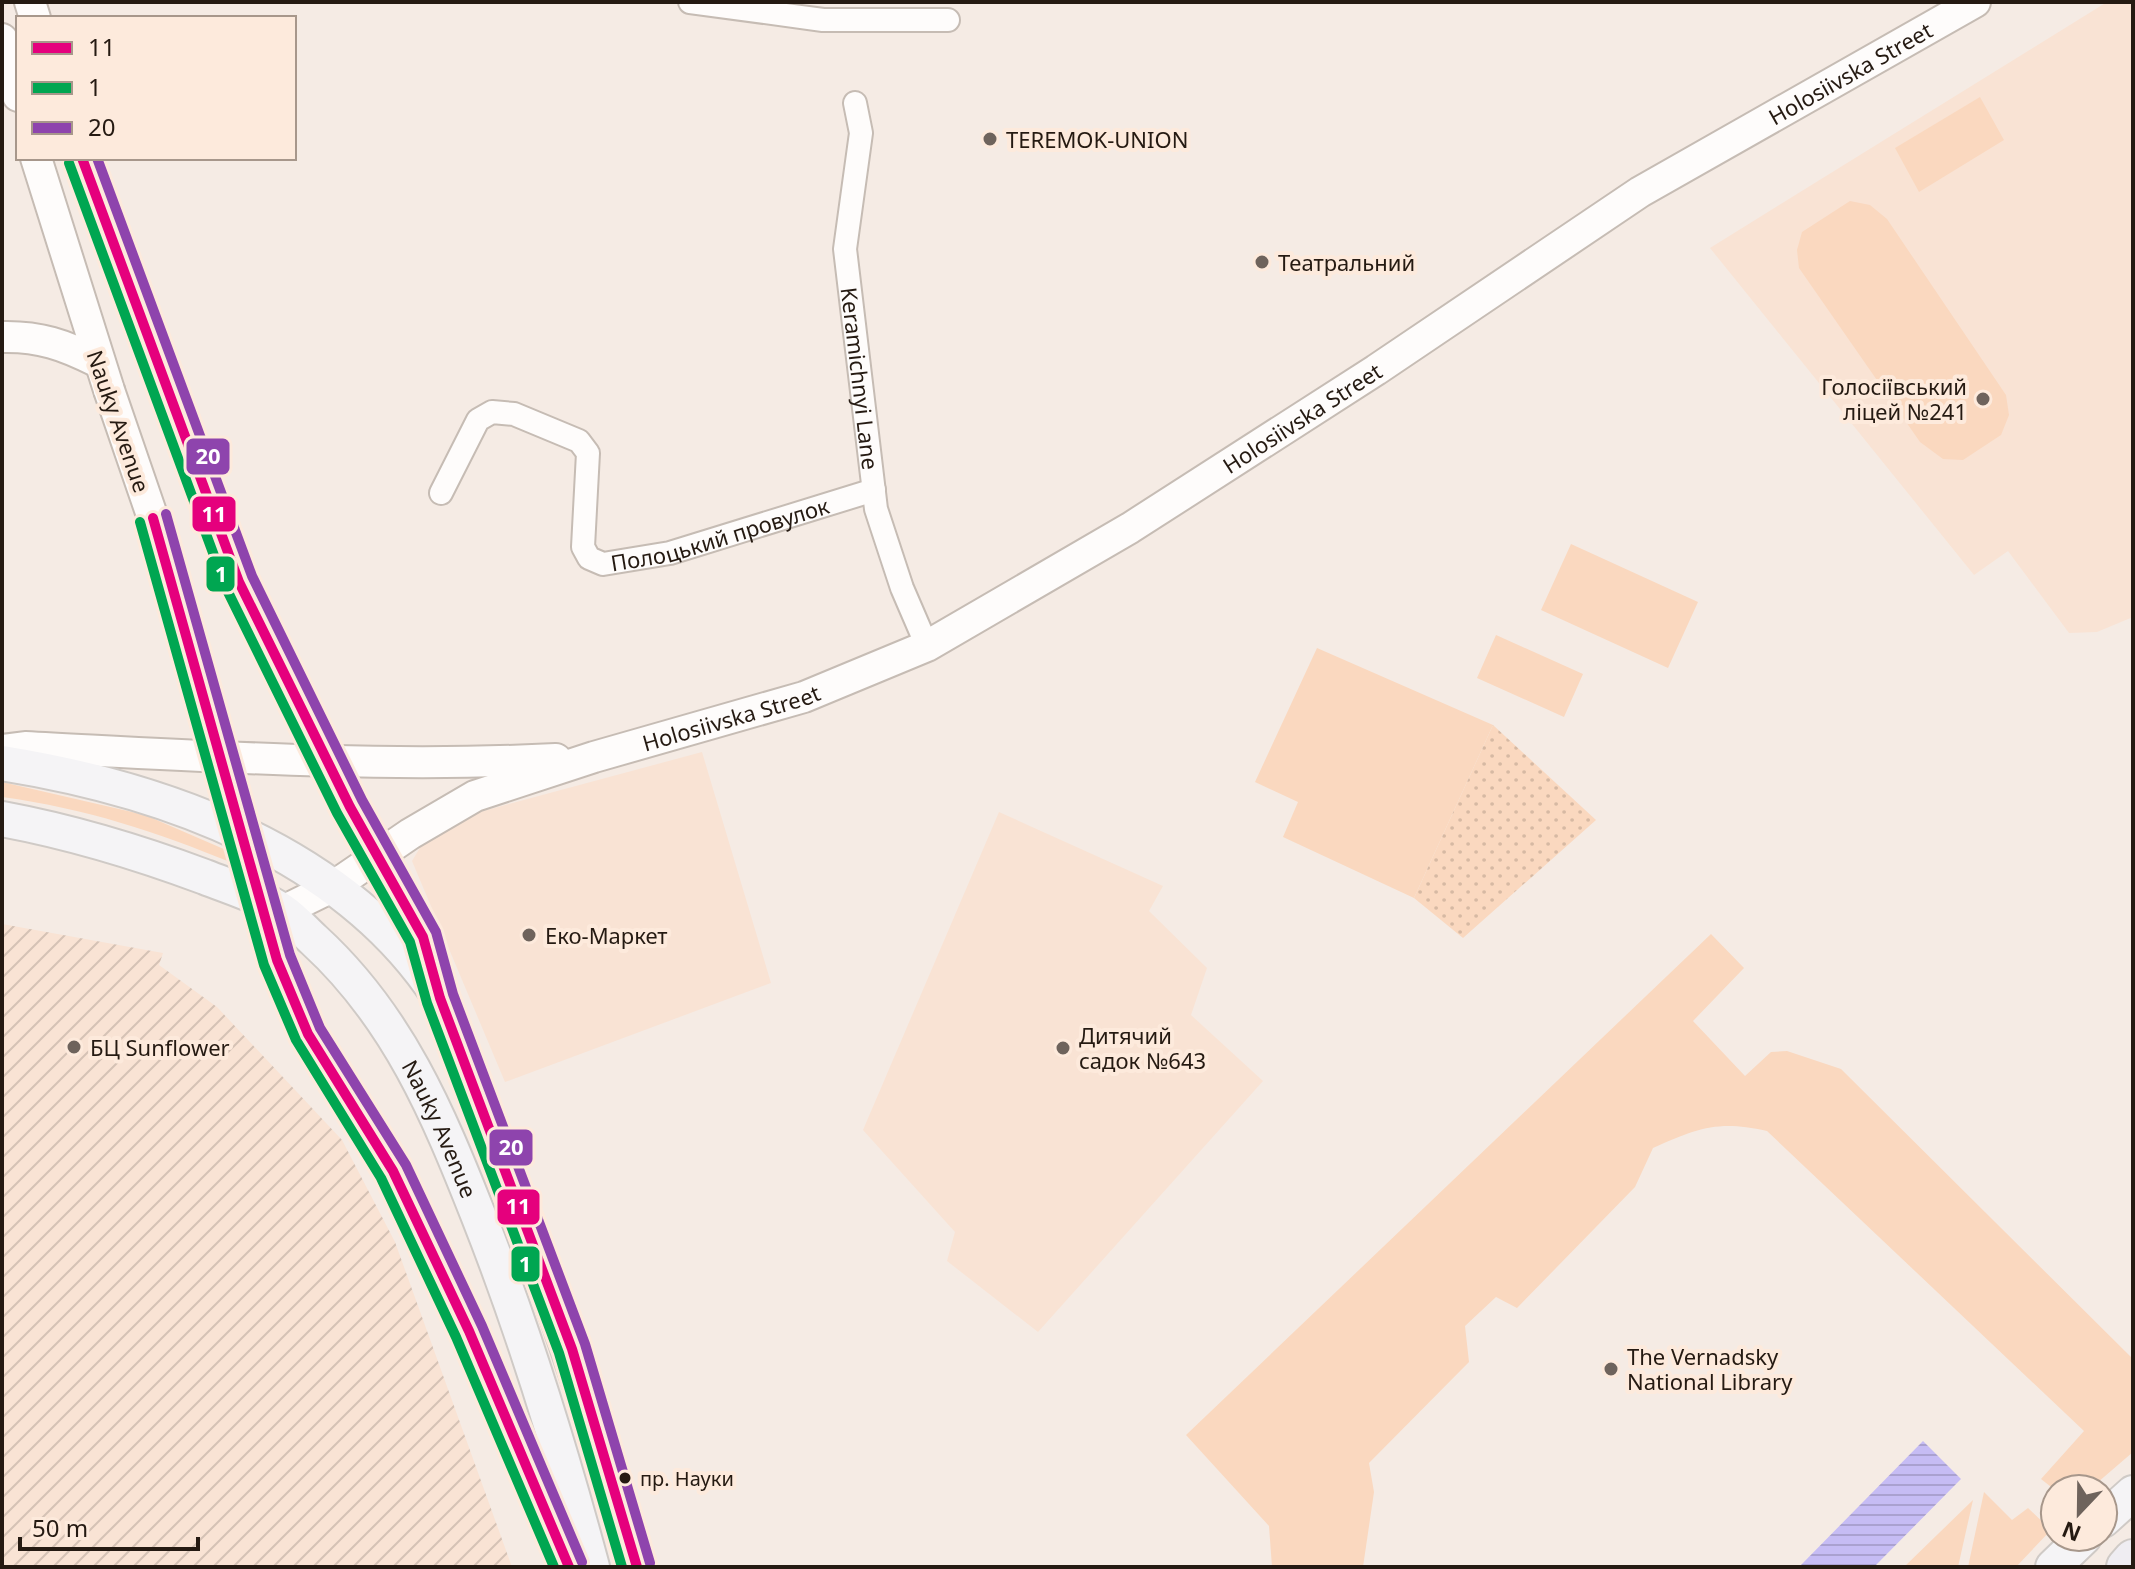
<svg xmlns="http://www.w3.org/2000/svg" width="2135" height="1569" viewBox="0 0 2135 1569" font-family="'Noto Sans',sans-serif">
	<defs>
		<pattern id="industrial-furrows" width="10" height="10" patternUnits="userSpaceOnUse" patternTransform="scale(2)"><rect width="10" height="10" fill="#f9e3d4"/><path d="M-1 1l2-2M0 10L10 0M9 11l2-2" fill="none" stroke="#d5c2b5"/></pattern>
		<pattern id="park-dots" width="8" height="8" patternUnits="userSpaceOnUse" patternTransform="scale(2)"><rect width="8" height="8" fill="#fad8bf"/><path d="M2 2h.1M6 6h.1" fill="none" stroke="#d6b9a3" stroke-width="1.8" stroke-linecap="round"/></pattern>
		<pattern id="water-rules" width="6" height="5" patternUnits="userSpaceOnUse" patternTransform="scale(2)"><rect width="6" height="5" fill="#c6bcf4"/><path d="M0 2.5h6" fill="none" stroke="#aaa1d0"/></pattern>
	</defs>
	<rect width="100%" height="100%" fill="#f5ebe4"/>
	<!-- built -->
	<path fill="#f9e3d4" d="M 2107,2 L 2133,2 L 2133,617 L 2097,632 L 2069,633 L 2008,551 L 1974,575 L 1710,248 Z
		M 702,752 L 771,983 L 505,1082 L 412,861 L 427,836 L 472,814 Z
		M 999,812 L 1163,886 L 1149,911 L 1207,968 L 1191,1015 L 1263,1081 L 1038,1332 L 947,1261 L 955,1232 L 863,1130 Z"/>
	<!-- industrial -->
	<path fill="url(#industrial-furrows)" d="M 2,924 L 163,953 L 159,965 L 217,1007 L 342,1140 L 395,1242 L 512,1567 L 2,1567 Z"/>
	<!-- grass -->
	<path fill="#fad8bf" d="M 1980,97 L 2004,140 L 1919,192 L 1895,148 Z
		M 1850,201 L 1870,205 L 1887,219 L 2006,395 L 2009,415 L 2001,435 L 1963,460 L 1943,459 L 1920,442 L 1799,268 L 1797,250 L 1802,232 Z
		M 1571,544 L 1698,602 L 1668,668 L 1541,610 Z
		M 1496,635 L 1583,674 L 1564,717 L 1477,678 Z
		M 1317,648 L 1493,725 L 1414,898 L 1283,837 L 1298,802 L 1255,782 Z
		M 2,782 L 145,815 L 233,853 L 235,864 C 154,831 88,809 2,797 Z
		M 1711,934 L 1744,968 L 1693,1021 L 1745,1076 L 1771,1052 L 1787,1051 L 1841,1069 L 2133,1359 L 2133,1452 L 2090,1489 L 2055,1490 L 2041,1479 L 2084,1431 L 1767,1131 C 1718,1120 1698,1128 1653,1148 L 1635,1187 L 1517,1308 L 1496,1297 L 1465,1326 L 1469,1362 L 1369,1463 L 1374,1492 L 1363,1567 L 1272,1567 L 1269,1526 L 1186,1435 Z
		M 1984,1492 L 2012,1520 L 2028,1508 L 2051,1530 L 2016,1567 L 1968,1567 Z
		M 1973,1500 L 1958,1567 L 1904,1567 Z"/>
	<!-- park -->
	<path fill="url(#park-dots)" d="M 1493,725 L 1596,820 L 1463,938 L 1414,898 Z"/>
	<!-- water -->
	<path fill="url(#water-rules)" d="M 1923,1441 L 1961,1479 L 1874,1567 L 1799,1567 Z"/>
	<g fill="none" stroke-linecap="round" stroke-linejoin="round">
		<defs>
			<g id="street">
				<path d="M 690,2 L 823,20 L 948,20"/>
				<path id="s1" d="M 855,103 L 861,133 L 845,249 L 876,509 L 902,588 L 927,646"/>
				<path id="s2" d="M 441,493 L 478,420 L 492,412 L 514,414 L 579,441 L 588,453 L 583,547 L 589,558 L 603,564 L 670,553 L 874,490"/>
			</g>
			<g id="secondary">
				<path d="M 30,2 L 35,18"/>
				<path d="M 2,39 L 18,96"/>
				<path d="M 36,158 L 109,390"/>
				<path d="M 82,158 L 239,582 L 350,807 L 423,937 L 439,992"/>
				<path d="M 2,337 C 39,336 65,345 98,362"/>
				<path d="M 2,750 L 25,747 C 202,756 379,768 556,759"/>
				<path id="s3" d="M 283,911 L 334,886 L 410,834 L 475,796 L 594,757 L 804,697 L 927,646 L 1130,528 L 1376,370 L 1640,192 L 1975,2"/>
				<path d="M 469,1331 L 569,1567"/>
			</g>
			<g id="primary">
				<path d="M 2,763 C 164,789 343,852 438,995 C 447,1008 451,1026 457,1040 C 478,1090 494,1143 513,1194 C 559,1317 600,1440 637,1567"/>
				<path id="s4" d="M 2,819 C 72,832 138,852 205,877 C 230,887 260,896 282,911 C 294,919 304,931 314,940 C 398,1017 438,1113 479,1217 C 524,1331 560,1448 592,1567"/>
				<path d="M 2103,1520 L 2133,1493"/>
				<path d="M 2053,1567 L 2084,1537"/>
			</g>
			<path id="highway" d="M 2126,1567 L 2133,1559"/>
		</defs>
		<!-- street casing -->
		<use href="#street" stroke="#c6bcb4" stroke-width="26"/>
		<!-- secondary casing -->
		<use href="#secondary" stroke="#c6bcb4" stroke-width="34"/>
		<!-- primary casing -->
		<use href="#primary" stroke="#cfcac6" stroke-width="38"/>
		<!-- highway casing -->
		<use href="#highway" stroke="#cfcac6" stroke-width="42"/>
		<!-- street -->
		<use href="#street" stroke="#fefcfb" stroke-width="22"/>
		<!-- secondary -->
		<use href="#secondary" stroke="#fefcfb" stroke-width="30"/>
		<!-- primary -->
		<use href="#primary" stroke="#f5f4f6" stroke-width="34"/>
		<!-- highway -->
		<use href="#highway" stroke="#efedf2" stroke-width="38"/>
		<defs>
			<path id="secondary-bridge" d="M 109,390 L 169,565 L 277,960 L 308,1034 L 393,1171 L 469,1331"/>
		</defs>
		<!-- secondary-bridge casing -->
		<use href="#secondary-bridge" stroke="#c6bcb4" stroke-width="34" stroke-linecap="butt"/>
		<!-- secondary-bridge -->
		<use href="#secondary-bridge" stroke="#fefcfb" stroke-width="30"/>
		<defs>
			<path id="bus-1" d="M 82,158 L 239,582 L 350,807 L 423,937 L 440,998 L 572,1349 L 637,1567
				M 153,518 L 277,960 L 308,1034 L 393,1171 L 469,1331 L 569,1567"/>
			<path id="bus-2" d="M 69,163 L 226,588 L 337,813 L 410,942 L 427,1003 L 559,1353 L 622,1567
				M 140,522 L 264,965 L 296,1040 L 381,1178 L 456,1337 L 554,1567"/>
			<path id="bus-3" d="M 97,158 L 252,576 L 362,800 L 436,932 L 453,994 L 585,1344 L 650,1563
				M 166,514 L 290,955 L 320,1028 L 406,1165 L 482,1326 L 582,1562"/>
		</defs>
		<!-- bus-1 casing -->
		<use href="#bus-1" stroke="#fdeadc" stroke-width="16"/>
		<!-- bus-2 casing -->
		<use href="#bus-2" stroke="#fdeadc" stroke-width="16"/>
		<!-- bus-3 casing -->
		<use href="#bus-3" stroke="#fdeadc" stroke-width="16"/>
		<!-- bus-1 -->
		<use href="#bus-1" stroke="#e5007d" stroke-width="10"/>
		<!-- bus-2 -->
		<use href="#bus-2" stroke="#00a651" stroke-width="10"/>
		<!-- bus-3 -->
		<use href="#bus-3" stroke="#8e44ad" stroke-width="10"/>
	</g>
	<!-- markers -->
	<g fill="#6e635c" stroke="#fdeadc" stroke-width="3">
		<circle cx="990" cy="139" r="8"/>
		<circle cx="1262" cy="262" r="8"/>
		<circle cx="1983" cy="399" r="8"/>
		<circle cx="529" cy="935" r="8"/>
		<circle cx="74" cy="1047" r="8"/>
		<circle cx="1063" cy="1048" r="8"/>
		<circle cx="1611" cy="1369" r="8"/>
	</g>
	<circle fill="#251a12" stroke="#fdeadc" stroke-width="3" cx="625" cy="1478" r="7"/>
	<g text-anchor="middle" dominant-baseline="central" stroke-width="8" stroke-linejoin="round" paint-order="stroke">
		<!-- bus labels -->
		<g font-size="20" fill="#251a12" stroke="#fdeadc" text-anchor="start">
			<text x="640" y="1478">пр. Науки</text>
		</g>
		<!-- street labels -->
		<g font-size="22" fill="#251a12" stroke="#fdeadc">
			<text stroke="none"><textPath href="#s3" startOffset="1788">Holosiivska Street</textPath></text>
			<text stroke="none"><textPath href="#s1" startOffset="278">Keramichnyi Lane</textPath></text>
			<text stroke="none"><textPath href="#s3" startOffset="1140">Holosiivska Street</textPath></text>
			<text transform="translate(119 421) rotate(71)">Nauky Avenue</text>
			<text stroke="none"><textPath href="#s2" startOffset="448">Полоцький провулок</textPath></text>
			<text stroke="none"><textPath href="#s3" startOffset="492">Holosiivska Street</textPath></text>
			<text stroke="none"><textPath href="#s4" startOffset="568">Nauky Avenue</textPath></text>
		</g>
		<!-- poi labels -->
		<g font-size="22" fill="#251a12" stroke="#fdeadc" text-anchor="start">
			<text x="1006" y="139">TEREMOK-UNION</text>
			<text x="1278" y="262">Театральний</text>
			<text x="1967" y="386" text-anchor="end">Голосіївський<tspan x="1967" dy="25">ліцей №241</tspan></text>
			<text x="545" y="935">Еко-Маркет</text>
			<text x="1079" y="1035">Дитячий<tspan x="1079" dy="25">садок №643</tspan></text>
			<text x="90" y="1047">БЦ Sunflower</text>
			<text x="1627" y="1356">The Vernadsky<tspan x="1627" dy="25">National Library</tspan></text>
		</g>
	</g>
	<g stroke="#fdeadc" stroke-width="3">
		<rect x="185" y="437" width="46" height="39" rx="8" fill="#8e44ad"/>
		<rect x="191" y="495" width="46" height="38" rx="8" fill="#e5007d"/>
		<rect x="205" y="555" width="31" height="38" rx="8" fill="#00a651"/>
		<rect x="488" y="1128" width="46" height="39" rx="8" fill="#8e44ad"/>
		<rect x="496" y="1188" width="45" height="38" rx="8" fill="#e5007d"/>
		<rect x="510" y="1245" width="31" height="38" rx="8" fill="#00a651"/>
	</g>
	<g font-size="22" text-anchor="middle" font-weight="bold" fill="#fff">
		<text x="208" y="464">20</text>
		<text x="214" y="522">11</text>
		<text x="221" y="582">1</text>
		<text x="511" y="1155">20</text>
		<text x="518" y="1214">11</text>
		<text x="525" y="1272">1</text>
	</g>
	<!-- border -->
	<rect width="2135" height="1569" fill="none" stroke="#251a12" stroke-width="8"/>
	<!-- legend -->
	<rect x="16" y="16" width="280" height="144" fill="#fdeadc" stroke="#a7978b" stroke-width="2"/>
	<rect x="32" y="42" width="40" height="12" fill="#e5007d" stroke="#a7978b" stroke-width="2"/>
	<text x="88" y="56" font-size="24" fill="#251a12">11</text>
	<rect x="32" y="82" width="40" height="12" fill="#00a651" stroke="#a7978b" stroke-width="2"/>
	<text x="88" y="96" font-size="24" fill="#251a12">1</text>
	<rect x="32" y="122" width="40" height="12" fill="#8e44ad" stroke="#a7978b" stroke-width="2"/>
	<text x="88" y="136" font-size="24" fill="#251a12">20</text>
	<!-- north arrow -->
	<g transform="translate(2079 1513) rotate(202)"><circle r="38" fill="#fdeadc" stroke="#a7978b" stroke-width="2"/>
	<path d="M0-6L14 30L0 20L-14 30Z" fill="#6e635c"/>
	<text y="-12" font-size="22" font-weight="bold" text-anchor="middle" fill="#251a12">N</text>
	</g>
	<!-- scale -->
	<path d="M20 1537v12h178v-12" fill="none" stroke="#251a12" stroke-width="4"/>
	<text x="32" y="1537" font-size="24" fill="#251a12" stroke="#fdeadc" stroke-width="6" paint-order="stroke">50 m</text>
</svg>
